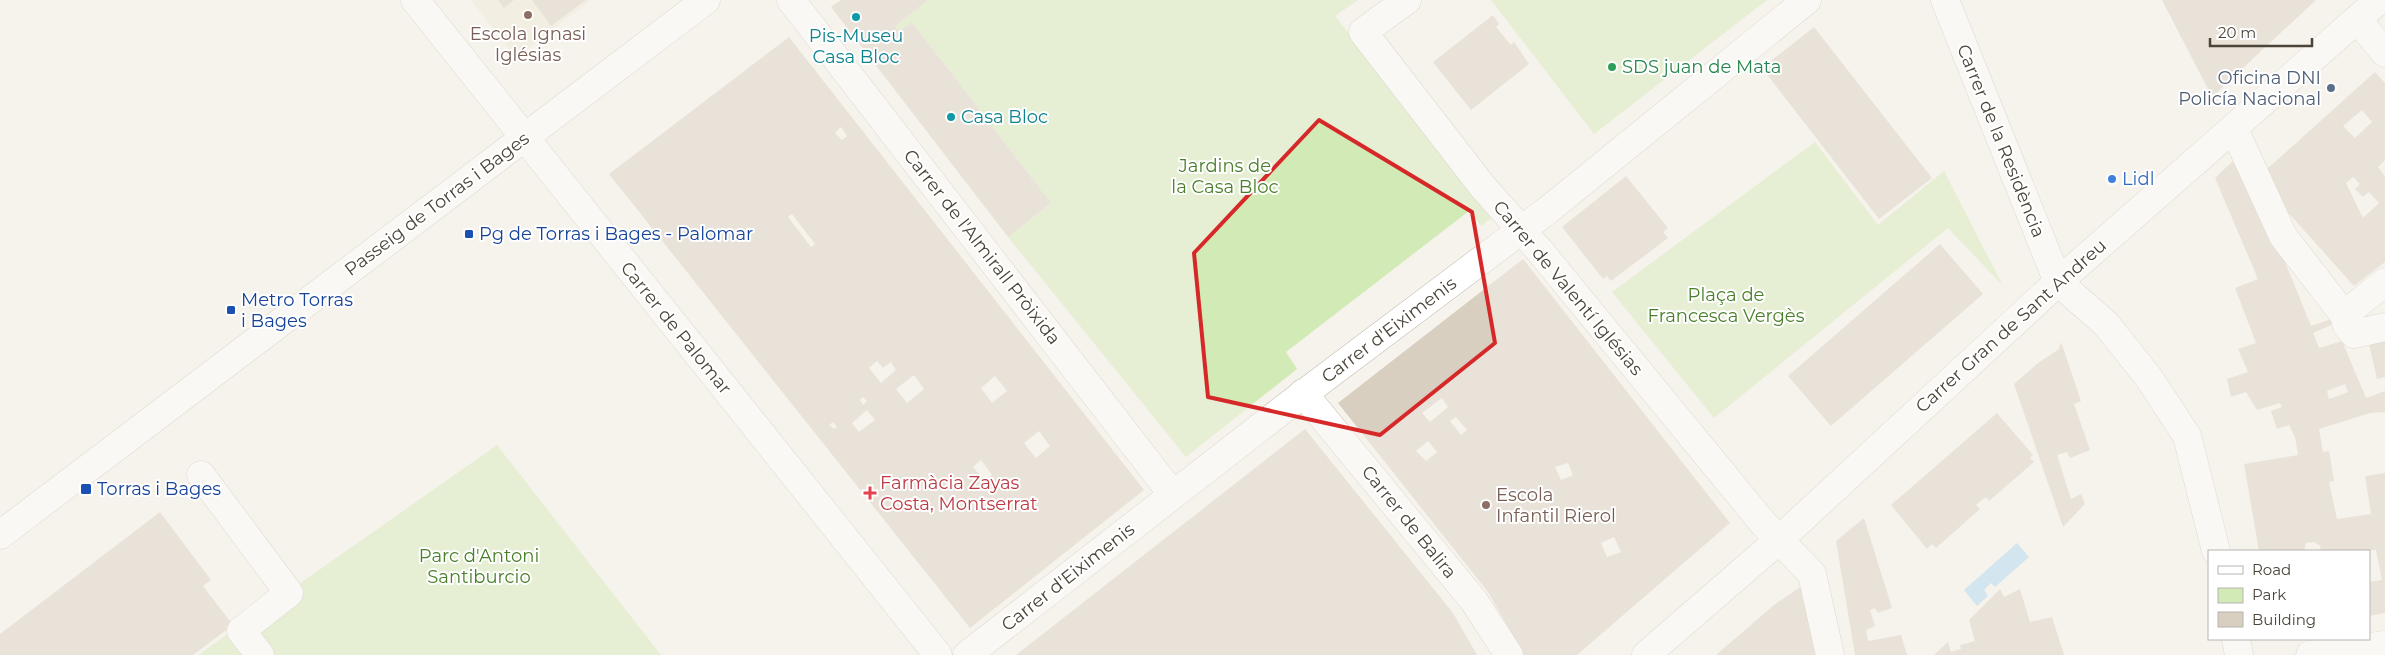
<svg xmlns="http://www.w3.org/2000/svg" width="2385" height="655" viewBox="0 0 2385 655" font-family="Montserrat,sans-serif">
	<rect width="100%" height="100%" fill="#f6f3ec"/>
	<!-- education -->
	<path fill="#efe8d6" d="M 471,0 L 591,0 L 516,58 Z"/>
	<!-- green -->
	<path fill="#d2eab5" d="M 928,0 L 1358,0 L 1335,16 L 1492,218 L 1481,226 L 1469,211 L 1286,352 L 1297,369 L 1186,457 L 1008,237 L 1051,203 L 912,22 L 899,31 L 895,26 Z
		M 1491,0 L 1767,0 L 1594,134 Z
		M 1815,142 L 1878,225 L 1944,171 L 2003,286 L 1948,228 L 1714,418 L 1612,292 Z
		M 497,445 L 661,655 L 198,655 Z"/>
	<!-- water -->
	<path fill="#a9d4f2" d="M 2017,543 L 2029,557 L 1995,587 L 1991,583 L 1984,590 L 1988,596 L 1977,606 L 1964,590 Z"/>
	<!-- building -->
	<path fill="#d8cfc1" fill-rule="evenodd" d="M 498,0 L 514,0 L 504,8 Z
		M 532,0 L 586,0 L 551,26 Z
		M 841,0 L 928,0 L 895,26 L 899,31 L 912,22 L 1051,203 L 1008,237 L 831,7 Z
		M 2162,0 L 2316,0 L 2212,97 Z
		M 1493,15 L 1499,24 L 1496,27 L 1511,45 L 1514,42 L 1529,64 L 1471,110 L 1433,62 Z
		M 1814,27 L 1932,178 L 1879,219 L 1762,68 Z
		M 789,37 L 1144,490 L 970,628 L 609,174 ZM 841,127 L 847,136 L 842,140 L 835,133 ZM 792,214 L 815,244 L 811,247 L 788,217 ZM 877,361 L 883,368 L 891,362 L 896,370 L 881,383 L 869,368 ZM 914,375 L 924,389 L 907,403 L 896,389 ZM 995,376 L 1007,391 L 992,403 L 981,388 ZM 863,397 L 867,401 L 863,405 L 860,400 ZM 867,410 L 875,420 L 859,432 L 852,423 ZM 833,422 L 837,427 L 834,429 L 829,425 ZM 1039,431 L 1050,446 L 1036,458 L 1024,443 ZM 981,460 L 992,475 L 985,481 L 973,467 ZM 1017,478 L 1020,482 L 1007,492 L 1003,488 Z
		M 2375,72 L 2385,83 L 2385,160 L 2378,167 L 2385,176 L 2385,262 L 2354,286 L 2257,178 ZM 2362,110 L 2372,122 L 2355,138 L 2343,126 ZM 2353,177 L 2360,184 L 2355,189 L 2363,197 L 2369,192 L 2379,203 L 2363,218 L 2346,183 Z
		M 2237,157 L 2266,215 L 2311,326 L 2334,318 L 2336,323 L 2313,333 L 2319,348 L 2342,341 L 2366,398 L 2385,391 L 2385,412 L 2370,413 L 2319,429 L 2323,452 L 2329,451 L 2334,481 L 2329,482 L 2337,519 L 2371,514 L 2365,476 L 2385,473 L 2385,613 L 2369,616 L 2369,582 L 2382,580 L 2376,550 L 2321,551 L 2320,546 L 2315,542 L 2306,543 L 2304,551 L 2259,551 L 2244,464 L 2298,455 L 2295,437 L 2289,425 L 2277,429 L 2271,411 L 2282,407 L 2280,403 L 2257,410 L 2246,392 L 2231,397 L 2227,379 L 2248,372 L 2238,349 L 2256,343 L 2235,288 L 2258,279 L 2215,178 ZM 2345,384 L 2348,392 L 2329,399 L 2327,391 Z
		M 1626,176 L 1668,228 L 1663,232 L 1668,238 L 1611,281 L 1607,276 L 1603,279 L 1562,227 Z
		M 1940,244 L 1983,294 L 1831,426 L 1788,376 Z
		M 1523,259 L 1730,523 L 1577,655 L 1524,655 L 1488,592 L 1338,403 ZM 1442,398 L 1448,407 L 1430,422 L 1422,413 ZM 1456,417 L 1467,430 L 1461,435 L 1450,421 ZM 1428,441 L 1437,452 L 1426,461 L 1416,451 ZM 1568,463 L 1573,475 L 1561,480 L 1555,467 ZM 1614,537 L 1621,552 L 1607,557 L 1601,543 Z
		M 2385,341 L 2385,377 L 2377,379 L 2369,344 Z
		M 2061,342 L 2081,401 L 2074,404 L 2090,450 L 2070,458 L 2067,452 L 2057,455 L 2071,499 L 2081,494 L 2085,504 L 2063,527 L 2014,384 L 2038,363 L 2059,349 Z
		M 1997,413 L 2033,455 L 2030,458 L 2034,462 L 1989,501 L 1986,497 L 1976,505 L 1980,509 L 1936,548 L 1932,544 L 1927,549 L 1891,505 Z
		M 1305,429 L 1453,613 L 1477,655 L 1016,655 Z
		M 160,512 L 211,580 L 203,586 L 233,625 L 193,655 L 0,655 L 0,634 Z
		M 1864,518 L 1892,608 L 1878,613 L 1875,608 L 1870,610 L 1875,626 L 1866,630 L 1868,641 L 1901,635 L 1907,655 L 1855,655 L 1836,541 Z
		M 1803,585 L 1815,655 L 1716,655 L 1774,605 Z
		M 2000,589 L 2004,597 L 2020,589 L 2030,622 L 2052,617 L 2064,655 L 1934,655 L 1948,642 L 1951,652 L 1961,649 L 1960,645 L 1975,641 L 1969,620 Z"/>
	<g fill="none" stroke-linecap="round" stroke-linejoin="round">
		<defs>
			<path id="minor" d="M 415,0 L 938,655
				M 791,0 L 1173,495
				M 1407,0 L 1363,32 L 1483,187 L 1539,250 L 1763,523 L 1812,574 L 1830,655
				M 1945,0 L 2058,282 L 2106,324 L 2149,378 L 2187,436 L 2216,551
				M 2357,19 L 2385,53
				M 2234,129 L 2283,236 L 2344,315
				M 2385,282 L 2344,315 L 2347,326 L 2354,334 L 2385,327
				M 1303,393 L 1474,601 L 1509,655
				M 201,475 L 289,593 L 241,631 L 260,655
				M 0,535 L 706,0
				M 2236,639 L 2239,655
				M 967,655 L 1290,404 L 1548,210 L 1807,0
				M 1646,655 L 1780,539 L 2058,282 L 2379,0
				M 2310,655 L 2385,645"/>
		</defs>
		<!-- minor casing -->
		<use href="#minor" stroke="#c2bbae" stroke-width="29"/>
		<!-- minor -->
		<use href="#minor" stroke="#fff" stroke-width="28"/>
	</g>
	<!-- marked area -->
	<path d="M0 0H2385V655H0ZM 1319,120 L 1472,212 L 1495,343 L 1380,435 L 1208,397 L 1194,253 Z" fill="#f6f3ec" fill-opacity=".55" fill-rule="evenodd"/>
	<path fill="none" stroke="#d62828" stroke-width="4" stroke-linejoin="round" d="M 1319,120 L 1472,212 L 1495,343 L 1380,435 L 1208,397 L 1194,253 Z"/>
	<!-- markers -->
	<g fill="#8d6e63" stroke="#fff" stroke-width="2">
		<circle cx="528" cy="15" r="5"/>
		<circle cx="1486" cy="505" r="5"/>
	</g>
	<g fill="#0f9aa8" stroke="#fff" stroke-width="2">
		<circle cx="856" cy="17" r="5"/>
		<circle cx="951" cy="117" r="5"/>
	</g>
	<circle fill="#2e9e5b" stroke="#fff" stroke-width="2" cx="1612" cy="67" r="5"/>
	<circle fill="#5c6f8a" stroke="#fff" stroke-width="2" cx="2331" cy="88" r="5"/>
	<circle fill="#3f7fe0" stroke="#fff" stroke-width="2" cx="2112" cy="179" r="5"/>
	<g fill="#1a4fb4" stroke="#fff" stroke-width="2">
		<rect x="464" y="229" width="10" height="10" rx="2.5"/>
		<rect x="226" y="305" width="10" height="10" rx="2.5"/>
		<rect x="80" y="483" width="12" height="12" rx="2.5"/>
	</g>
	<path fill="#e0444e" stroke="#fff" stroke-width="2" d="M867.5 485.5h5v5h5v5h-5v5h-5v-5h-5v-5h5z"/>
	<g text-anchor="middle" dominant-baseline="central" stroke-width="4" stroke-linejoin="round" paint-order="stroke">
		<!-- education labels -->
		<g font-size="18" fill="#785e54" stroke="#fff">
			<text x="528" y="34">Escola Ignasi<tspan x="528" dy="21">Iglésias</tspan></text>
			<text x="1496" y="495" text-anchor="start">Escola<tspan x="1496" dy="21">Infantil Rierol</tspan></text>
		</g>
		<!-- culture labels -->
		<g font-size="18" fill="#0d838f" stroke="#fff">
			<text x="856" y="36">Pis-Museu<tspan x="856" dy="21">Casa Bloc</tspan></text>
			<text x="961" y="117" text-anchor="start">Casa Bloc</text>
		</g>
		<!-- leisure labels -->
		<g font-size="18" fill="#27864d" stroke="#fff" text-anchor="start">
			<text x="1622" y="67">SDS juan de Mata</text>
		</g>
		<!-- service labels -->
		<g font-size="18" fill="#4e5e75" stroke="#fff" text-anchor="end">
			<text x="2321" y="78">Oficina DNI<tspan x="2321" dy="21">Policía Nacional</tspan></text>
		</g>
		<!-- street labels -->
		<g font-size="18" fill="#4b4439" stroke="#fff">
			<text transform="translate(2001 141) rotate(68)">Carrer de la Residència</text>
			<text transform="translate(437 204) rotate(-37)">Passeig de Torras i Bages</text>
			<text transform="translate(982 247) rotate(52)">Carrer de l'Almirall Pròixida</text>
			<text transform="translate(1568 288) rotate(50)">Carrer de Valentí Iglésias</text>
			<text transform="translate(2011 326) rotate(-42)">Carrer Gran de Sant Andreu</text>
			<text transform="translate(676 328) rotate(51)">Carrer de Palomar</text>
			<text transform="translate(1389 330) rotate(-37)">Carrer d'Eiximenis</text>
			<text transform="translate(1409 522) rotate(51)">Carrer de Balira</text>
			<text transform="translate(1068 577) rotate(-38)">Carrer d'Eiximenis</text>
		</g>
		<!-- park labels -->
		<g font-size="18" fill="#4a7f2a" stroke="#fff">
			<text x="1225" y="166">Jardins de<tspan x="1225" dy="21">la Casa Bloc</tspan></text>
			<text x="1726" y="295">Plaça de<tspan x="1726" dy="21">Francesca Vergès</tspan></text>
			<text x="479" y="556">Parc d'Antoni<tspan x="479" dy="21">Santiburcio</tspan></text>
		</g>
		<!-- shop labels -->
		<g font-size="18" fill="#366cbe" stroke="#fff" text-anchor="start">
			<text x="2122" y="179">Lidl</text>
		</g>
		<!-- transit labels -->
		<g font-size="18" fill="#164399" stroke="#fff" text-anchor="start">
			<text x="479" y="234">Pg de Torras i Bages - Palomar</text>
			<text x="241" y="300">Metro Torras<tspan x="241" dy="21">i Bages</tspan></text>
			<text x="97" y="489">Torras i Bages</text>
		</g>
		<!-- health labels -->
		<g font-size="18" fill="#be3a42" stroke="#fff" text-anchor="start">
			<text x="880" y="483">Farmàcia Zayas<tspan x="880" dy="21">Costa, Montserrat</tspan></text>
		</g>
	</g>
	<!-- legend -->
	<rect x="2208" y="550" width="162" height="90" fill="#ffffff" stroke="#b7b4b0"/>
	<rect x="2218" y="566" width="25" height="8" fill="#ffffff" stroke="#b7b4b0"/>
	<text x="2252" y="575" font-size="15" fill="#4b4439">Road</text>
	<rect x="2218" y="588" width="25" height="15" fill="#d2eab5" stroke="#b7b4b0"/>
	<text x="2252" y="600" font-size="15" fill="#4b4439">Park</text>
	<rect x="2218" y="612" width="25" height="15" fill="#d8cfc1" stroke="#b7b4b0"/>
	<text x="2252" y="625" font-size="15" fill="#4b4439">Building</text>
	<!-- scale -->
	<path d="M2210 38v8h102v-8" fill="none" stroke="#4b4439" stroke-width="2.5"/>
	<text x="2218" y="38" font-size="15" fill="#4b4439" stroke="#ffffff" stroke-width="4" paint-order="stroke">20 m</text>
</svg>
